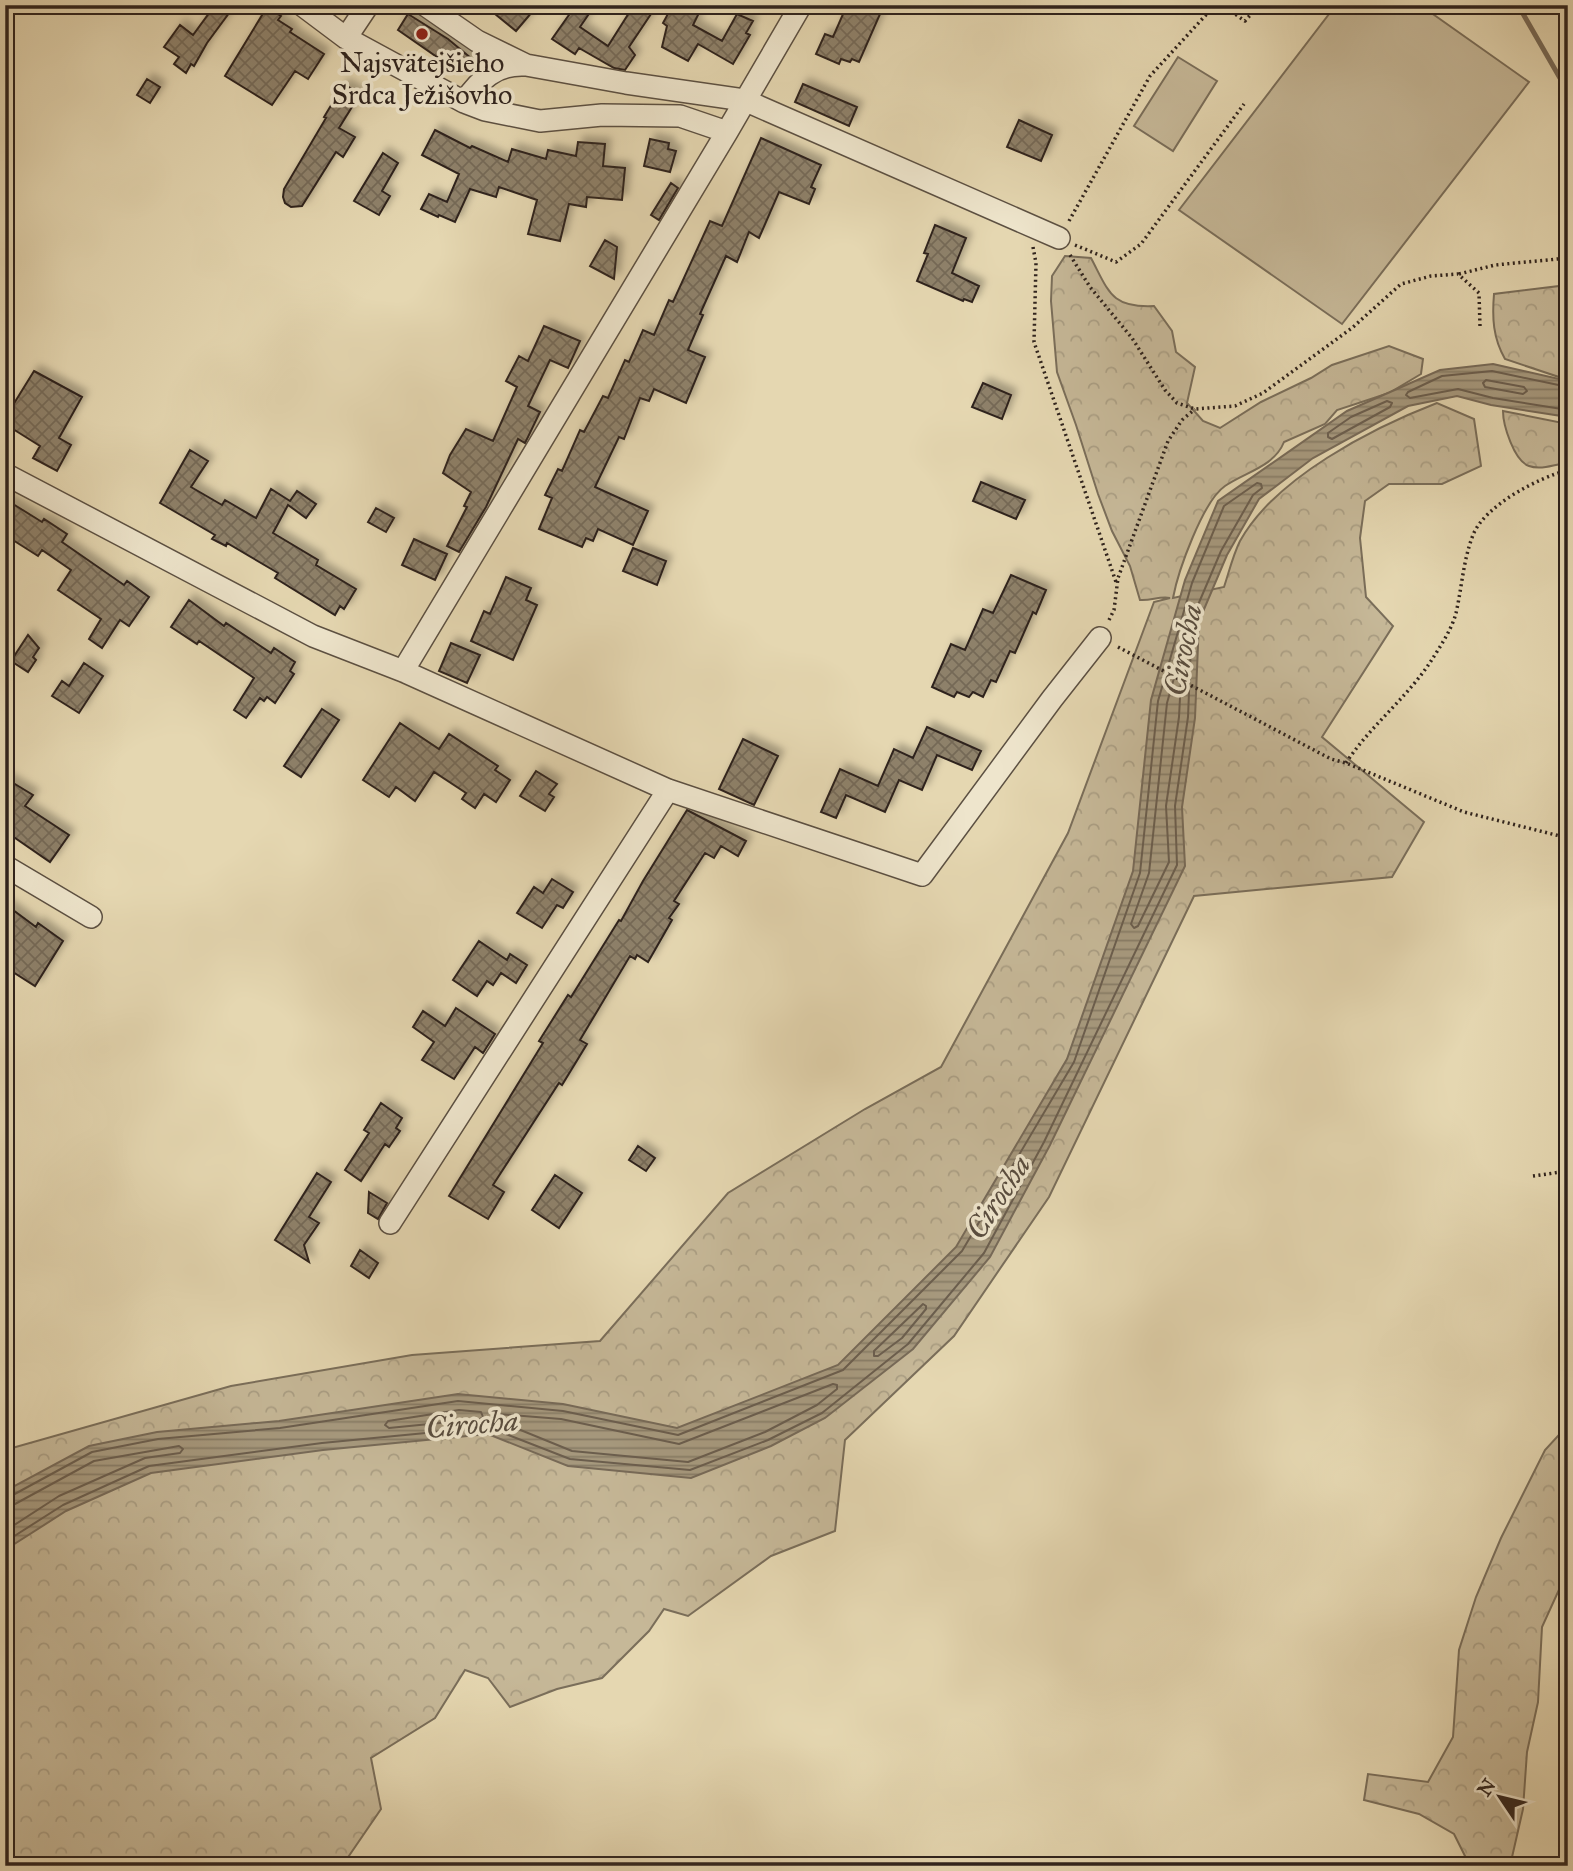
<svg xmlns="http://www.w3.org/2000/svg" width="1573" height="1871" viewBox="0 0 1573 1871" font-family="'IM FELL Great Primer',serif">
	<defs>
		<pattern id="forest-crowns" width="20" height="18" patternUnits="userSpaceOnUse" patternTransform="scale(1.75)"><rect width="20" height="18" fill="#c6b898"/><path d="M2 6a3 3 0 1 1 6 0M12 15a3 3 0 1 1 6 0" fill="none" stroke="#aa9e83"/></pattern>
		<pattern id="water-rules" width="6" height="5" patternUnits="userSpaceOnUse" patternTransform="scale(1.75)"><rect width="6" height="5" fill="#a79a7f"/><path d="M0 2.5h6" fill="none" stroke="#887d67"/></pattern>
		<pattern id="building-cross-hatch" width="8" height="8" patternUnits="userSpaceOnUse" patternTransform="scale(1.75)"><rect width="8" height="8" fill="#8e816a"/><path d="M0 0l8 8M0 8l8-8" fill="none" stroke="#746957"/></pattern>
		<filter id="shadow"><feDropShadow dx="5.5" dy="-5.5" stdDeviation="3.5" flood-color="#0004"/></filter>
	</defs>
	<rect width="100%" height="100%" fill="#e5d7b1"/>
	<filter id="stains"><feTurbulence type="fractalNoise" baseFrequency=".00286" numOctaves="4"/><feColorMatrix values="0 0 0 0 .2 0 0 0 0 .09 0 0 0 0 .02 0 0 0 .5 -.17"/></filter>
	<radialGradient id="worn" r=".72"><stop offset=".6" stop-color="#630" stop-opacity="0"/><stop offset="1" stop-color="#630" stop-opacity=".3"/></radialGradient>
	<!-- grass -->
	<path fill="#c6b898" stroke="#7a6e5a" stroke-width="2" d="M 1336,5 L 1420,5 L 1529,82 L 1342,324 L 1179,210 Z
		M 1178,57 L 1217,81 L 1173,151 L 1134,126 Z"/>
	<!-- forest -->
	<path fill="url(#forest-crowns)" stroke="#7a6e5a" stroke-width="2" d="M 1065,256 L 1091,258 C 1109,292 1111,308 1154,306 L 1172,331 L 1176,352 L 1195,367 L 1187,403 L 1203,421 L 1220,428 L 1261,402 L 1311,378 L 1332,365 L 1389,346 L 1423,359 L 1421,374 L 1389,393 L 1337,410 L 1325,424 L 1284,442 C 1274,467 1245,472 1225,486 C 1203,501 1178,571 1173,598 L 1224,587 C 1229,572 1233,555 1240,541 C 1275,478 1372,428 1437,403 L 1474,419 L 1481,466 L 1442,484 L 1389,484 L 1365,501 L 1360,538 L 1366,597 L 1393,626 L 1322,737 L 1424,822 L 1392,877 L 1194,896 L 1049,1197 L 954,1336 L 845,1440 L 835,1531 L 771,1556 L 688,1616 L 664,1609 L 649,1631 L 602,1678 L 557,1689 L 510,1707 L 488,1678 L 465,1670 L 435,1718 L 371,1758 L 381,1809 L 342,1866 L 5,1866 L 5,1450 L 231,1386 L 412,1355 L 600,1341 L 728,1193 L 865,1109 L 941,1067 L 1068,833 L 1154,602 L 1170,598 C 1159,596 1151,601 1140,600 L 1130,566 L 1112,531 L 1098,494 L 1076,425 L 1057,372 L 1051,301 L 1052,276 Z
		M 1568,285 L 1568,380 L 1505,359 C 1493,338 1492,318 1494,294 Z
		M 1503,411 L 1568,424 L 1568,462 C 1556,465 1540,470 1529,466 C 1514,461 1503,425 1503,411 Z
		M 1568,1425 L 1568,1570 L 1542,1627 L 1538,1702 L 1527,1752 L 1523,1809 L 1510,1866 L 1470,1866 L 1454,1834 L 1419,1814 L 1364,1800 L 1368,1774 L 1428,1782 L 1453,1737 L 1459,1650 L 1476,1597 L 1501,1538 L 1545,1450 Z"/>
	<!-- water -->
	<path fill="url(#water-rules)" stroke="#776a58" stroke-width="2" d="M 1493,364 L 1568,381 L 1568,417 L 1491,405 L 1457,396 L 1408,406 L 1313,458 L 1259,499 L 1227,555 L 1199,621 L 1195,718 L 1182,807 L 1185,866 L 1050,1145 L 990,1257 L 913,1349 L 825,1418 L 771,1446 L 691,1478 L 568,1466 L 488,1434 L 323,1450 L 151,1473 L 66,1511 L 5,1550 L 5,1491 L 89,1446 L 157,1432 L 279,1421 L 458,1394 L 563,1404 L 677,1428 L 838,1365 L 956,1247 L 1067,1059 L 1133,871 L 1151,700 L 1185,580 L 1218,501 L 1347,411 L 1440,370 Z"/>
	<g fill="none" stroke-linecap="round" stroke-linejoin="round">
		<!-- shore -->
		<path stroke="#6b5e4e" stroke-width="2" d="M 1486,380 L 1524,387 L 1527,391 L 1523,394 L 1485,387 L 1483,383 Z
			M 1568,387 L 1492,371 L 1442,376 L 1408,392 L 1406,395 L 1410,398 L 1458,389 L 1493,398 L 1568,410
			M 1387,401 L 1392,403 L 1390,407 L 1332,439 L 1328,437 L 1328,433 L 1351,417 Z
			M 1178,675 L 1181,679 L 1179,717 L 1166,806 L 1169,862 L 1138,926 L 1134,928 L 1131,924 L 1149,873 L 1167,703 L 1174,678 Z
			M 923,1304 L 926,1306 L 926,1309 L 902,1338 L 878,1356 L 874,1356 L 874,1351 Z
			M 833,1384 L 837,1385 L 837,1389 L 817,1405 L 765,1432 L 688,1462 L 572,1451 L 496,1420 L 494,1418 L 497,1414 L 561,1419 L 679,1444 Z
			M 459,1410 L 481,1412 L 483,1417 L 480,1419 L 389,1428 L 385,1425 L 388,1421 Z
			M 5,1497 L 11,1496 L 92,1452 L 158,1439 L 280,1428 L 458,1401 L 563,1411 L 678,1435 L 843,1370 L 962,1251 L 1074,1062 L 1140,873 L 1158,701 L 1192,583 L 1224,506 L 1257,483 L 1261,484 L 1262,488 L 1253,495 L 1221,551 L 1192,619 L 1188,717 L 1175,806 L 1177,865 L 1044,1142 L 984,1253 L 908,1344 L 822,1413 L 768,1440 L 690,1470 L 570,1459 L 488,1427 L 322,1443 L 149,1466 L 63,1505 L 5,1542
			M 5,1506 L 15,1504 L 94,1461 L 179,1446 L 183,1449 L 180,1453 L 145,1458 L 59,1496 L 5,1531"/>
		<!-- stream -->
		<path stroke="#776a58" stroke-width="5" d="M 1518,5 L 1568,92"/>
	</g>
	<!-- building -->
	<path fill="url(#building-cross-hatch)" stroke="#2f231d" stroke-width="2" filter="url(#shadow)" d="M 215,5 L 235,5 L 207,43 L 194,66 L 191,64 L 186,73 L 174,64 L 179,57 L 164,47 L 180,25 L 193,35 Z
		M 484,5 L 538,5 L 516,31 Z
		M 576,5 L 595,5 L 580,27 L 608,46 L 634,5 L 657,5 L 629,47 L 635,55 L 625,70 L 614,68 L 579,48 L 575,54 L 552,39 Z
		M 673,5 L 690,5 L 700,11 L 693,25 L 722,41 L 737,14 L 753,21 L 746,33 L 750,35 L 733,64 L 698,44 L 688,61 L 662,47 L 667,26 L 663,23 L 669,12 L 671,13 Z
		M 847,5 L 884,5 L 859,62 L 852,59 L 850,62 L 841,59 L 839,64 L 816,54 L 825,34 L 833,37 Z
		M 267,7 L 281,16 L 278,20 L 292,29 L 290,32 L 324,54 L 308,79 L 295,71 L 272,105 L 225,76 Z
		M 408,14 L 448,39 L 472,59 L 463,72 L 447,60 L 437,57 L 398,30 Z
		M 147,79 L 160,87 L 150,103 L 137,95 Z
		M 344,84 L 360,94 L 339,128 L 355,137 L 343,157 L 336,152 L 302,206 L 291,207 L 285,203 L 283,197 L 284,189 L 326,118 L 324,117 Z
		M 803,84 L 857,107 L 849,126 L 795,102 Z
		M 1019,120 L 1052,135 L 1041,161 L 1007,147 Z
		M 435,130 L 470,148 L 472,146 L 508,162 L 512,149 L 546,159 L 548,150 L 576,156 L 578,142 L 605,144 L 603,166 L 625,168 L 622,200 L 587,197 L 586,207 L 569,204 L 560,241 L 528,234 L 537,200 L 499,187 L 496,197 L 470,189 L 455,222 L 439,215 L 438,217 L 421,209 L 429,194 L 447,202 L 459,174 L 422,155 Z
		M 761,138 L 821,165 L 811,187 L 815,189 L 809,204 L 779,192 L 759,238 L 749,232 L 737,262 L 726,256 L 700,314 L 703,315 L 688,350 L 705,357 L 686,403 L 654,389 L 649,401 L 640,398 L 624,439 L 619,437 L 595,487 L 648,511 L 633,545 L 598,529 L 593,541 L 586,538 L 582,547 L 539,529 L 552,498 L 545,495 L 558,469 L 562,471 L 580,430 L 584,432 L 603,396 L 608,398 L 625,360 L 629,362 L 643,330 L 654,335 L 669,300 L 673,302 L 710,221 L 722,226 Z
		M 650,139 L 669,143 L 668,149 L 676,151 L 670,172 L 644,166 Z
		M 383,153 L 398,163 L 382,191 L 390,196 L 379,215 L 354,201 Z
		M 671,183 L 678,188 L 659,220 L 651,215 Z
		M 935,225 L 966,238 L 952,273 L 979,286 L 972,302 L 964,299 L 963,301 L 917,281 L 928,254 L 924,253 Z
		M 605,240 L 617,247 L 614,279 L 590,266 Z
		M 544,326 L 580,341 L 568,368 L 550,360 L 528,406 L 540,412 L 528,437 L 525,443 L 518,439 L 486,507 L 459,552 L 447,546 L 467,507 L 464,506 L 471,492 L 443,473 L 450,455 L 466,429 L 493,441 L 517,387 L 506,381 L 519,356 L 528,361 Z
		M 34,371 L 82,397 L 59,438 L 71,445 L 57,471 L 33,458 L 40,446 L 5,424 L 5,418 Z
		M 983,383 L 1011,395 L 1002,419 L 972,407 Z
		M 190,450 L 208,461 L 191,487 L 222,505 L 225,500 L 256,518 L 271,489 L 290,501 L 297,491 L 316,504 L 306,518 L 288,505 L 273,533 L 318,560 L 316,565 L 356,589 L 344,609 L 340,606 L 335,615 L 275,578 L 278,573 L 227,543 L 226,546 L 212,539 L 215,535 L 160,503 Z
		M 981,482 L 1025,500 L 1016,519 L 973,501 Z
		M 5,499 L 42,522 L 44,519 L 67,534 L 62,542 L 124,585 L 127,581 L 149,597 L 129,626 L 120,620 L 102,648 L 89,639 L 101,619 L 58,590 L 71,570 L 42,550 L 38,556 L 5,535 Z
		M 376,508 L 394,518 L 386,532 L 368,522 Z
		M 414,539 L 447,554 L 435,580 L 402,565 Z
		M 633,548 L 666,561 L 657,585 L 623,571 Z
		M 1011,575 L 1046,590 L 1036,614 L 1033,612 L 1015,653 L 1010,651 L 996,682 L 991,680 L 983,697 L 973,692 L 969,697 L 957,692 L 954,697 L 932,687 L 951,644 L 965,650 L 983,609 L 993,613 Z
		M 506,577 L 531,588 L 526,600 L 537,605 L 513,660 L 471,641 L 484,611 L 490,614 Z
		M 189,600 L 224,626 L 226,623 L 271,653 L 274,648 L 295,662 L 290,671 L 294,674 L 275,703 L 267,697 L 264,701 L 260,698 L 246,718 L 234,710 L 254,678 L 199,641 L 197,644 L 171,627 Z
		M 28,635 L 39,648 L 33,657 L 36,660 L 28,672 L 11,661 Z
		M 451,643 L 480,655 L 467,683 L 439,671 Z
		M 84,663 L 103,676 L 79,713 L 52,696 L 62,681 L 69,686 Z
		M 322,709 L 339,720 L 301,777 L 284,766 Z
		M 400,723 L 439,749 L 449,734 L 498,766 L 495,770 L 510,780 L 496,802 L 484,794 L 475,808 L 462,799 L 466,793 L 434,772 L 415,801 L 396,787 L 389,797 L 363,780 Z
		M 927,727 L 981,751 L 972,770 L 937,755 L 922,790 L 899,780 L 885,812 L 846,795 L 836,818 L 821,812 L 840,769 L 878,786 L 894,749 L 913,758 Z
		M 743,739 L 778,756 L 754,805 L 719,789 Z
		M 536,771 L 557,784 L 549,794 L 554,797 L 545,811 L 520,796 Z
		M 5,778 L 33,795 L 25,806 L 69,835 L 50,862 L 5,831 Z
		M 687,810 L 746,841 L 738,856 L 721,846 L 714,858 L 705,853 L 674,901 L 679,904 L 669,918 L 672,920 L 648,962 L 637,955 L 635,959 L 630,956 L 580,1040 L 587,1044 L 562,1085 L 559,1083 L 493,1185 L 504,1192 L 488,1219 L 449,1196 L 543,1043 L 539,1041 L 568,995 L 571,997 L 619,920 L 621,921 L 643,881 Z
		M 552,879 L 573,892 L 563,908 L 557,905 L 542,928 L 517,913 L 534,887 L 543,893 Z
		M 5,904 L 36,927 L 38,923 L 63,941 L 35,986 L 5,967 Z
		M 479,941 L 507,960 L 510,954 L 527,965 L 516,983 L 501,973 L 493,985 L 487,981 L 477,996 L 453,980 Z
		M 456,1008 L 495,1034 L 483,1053 L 475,1047 L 454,1079 L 422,1060 L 434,1042 L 413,1027 L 423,1011 L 445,1026 Z
		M 381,1103 L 402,1118 L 396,1128 L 400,1131 L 389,1147 L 385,1144 L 361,1181 L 345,1170 L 369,1133 L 364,1130 Z
		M 638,1146 L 655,1158 L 646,1171 L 629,1160 Z
		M 317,1173 L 331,1182 L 309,1217 L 319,1223 L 304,1245 L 309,1262 L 275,1240 Z
		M 555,1175 L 582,1193 L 559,1228 L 532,1210 Z
		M 369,1192 L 387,1203 L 378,1219 L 368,1213 Z
		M 360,1250 L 378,1263 L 369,1278 L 351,1266 Z"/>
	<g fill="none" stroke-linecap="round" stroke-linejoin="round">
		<defs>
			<path id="street" d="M 302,5 L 346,38 L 464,102 L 485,110 L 540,121 L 602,115 L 680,116 L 727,132
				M 425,5 L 477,41 L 526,65 L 626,83 L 744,100 L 1059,238
				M 346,38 L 368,5
				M 464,102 C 480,80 495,64 524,65
				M 5,474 L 313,636 L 403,671 L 668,790 L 922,875 L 1052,699 L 1100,638
				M 403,671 L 727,132 L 801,5
				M 5,866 L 91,917
				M 390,1223 L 668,790"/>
		</defs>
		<!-- street casing -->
		<use href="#street" stroke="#5c5042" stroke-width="24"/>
		<!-- path -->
		<path stroke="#2f231d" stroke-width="3.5" stroke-dasharray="2 3.5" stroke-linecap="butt" d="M 1222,5 L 1245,21 L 1259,5
			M 1069,221 L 1150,76 L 1215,5
			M 1075,245 L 1116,262 L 1141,244 L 1244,104
			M 1033,247 L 1036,263 L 1034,342 L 1116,582
			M 1070,255 L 1090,287 L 1132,338 L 1165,390 L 1177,403 L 1195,409 L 1235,406 L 1263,393 L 1352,328 L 1401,284 L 1431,276 L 1458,274 L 1479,293 L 1480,326
			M 1459,274 L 1495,265 L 1568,258
			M 1109,620 L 1114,610 L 1118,578 L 1168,441 L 1182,420 L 1195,409
			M 1118,647 L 1331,759 L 1346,763 L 1464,812 L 1568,838
			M 1346,763 C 1370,726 1407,698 1431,661 C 1440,647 1452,629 1456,613 C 1462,587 1463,561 1473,535 C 1485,505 1538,478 1568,470
			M 1533,1176 L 1568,1171"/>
		<!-- street -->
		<use href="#street" stroke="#eee5cc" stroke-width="21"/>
	</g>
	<!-- markers -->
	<circle fill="#8f2418" stroke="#eee5cc" stroke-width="2.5" cx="422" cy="34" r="7"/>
	<g text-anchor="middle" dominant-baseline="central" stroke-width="7" stroke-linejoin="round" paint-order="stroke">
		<!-- poi labels -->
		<g font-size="28" fill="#2f231d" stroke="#eee5cc">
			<text x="422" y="62">Najsvätejšieho<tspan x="422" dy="32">Srdca Ježišovho</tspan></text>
		</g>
		<!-- water labels -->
		<g font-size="30" font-style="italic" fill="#594d3f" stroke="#eee5cc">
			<text transform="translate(1183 650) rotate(-79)">Cirocha</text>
			<text transform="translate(998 1197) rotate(-57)">Cirocha</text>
			<text transform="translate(472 1424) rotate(-5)">Cirocha</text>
		</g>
	</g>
	<!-- margin -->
	<rect width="1573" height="1871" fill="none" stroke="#e5d7b1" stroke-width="28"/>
	<rect x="7" y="7" width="1559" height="1857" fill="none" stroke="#2f231d" stroke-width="3.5"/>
	<rect x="14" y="14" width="1545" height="1843" fill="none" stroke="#2f231d" stroke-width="2"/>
	<!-- north arrow -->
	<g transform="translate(1500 1797) rotate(305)" stroke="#eee5cc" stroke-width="5" paint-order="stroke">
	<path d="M0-5L12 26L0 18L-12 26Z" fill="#2f231d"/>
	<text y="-10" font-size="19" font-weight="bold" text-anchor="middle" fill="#2f231d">N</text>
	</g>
	<rect width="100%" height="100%" filter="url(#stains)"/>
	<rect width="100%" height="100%" fill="url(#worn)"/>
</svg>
